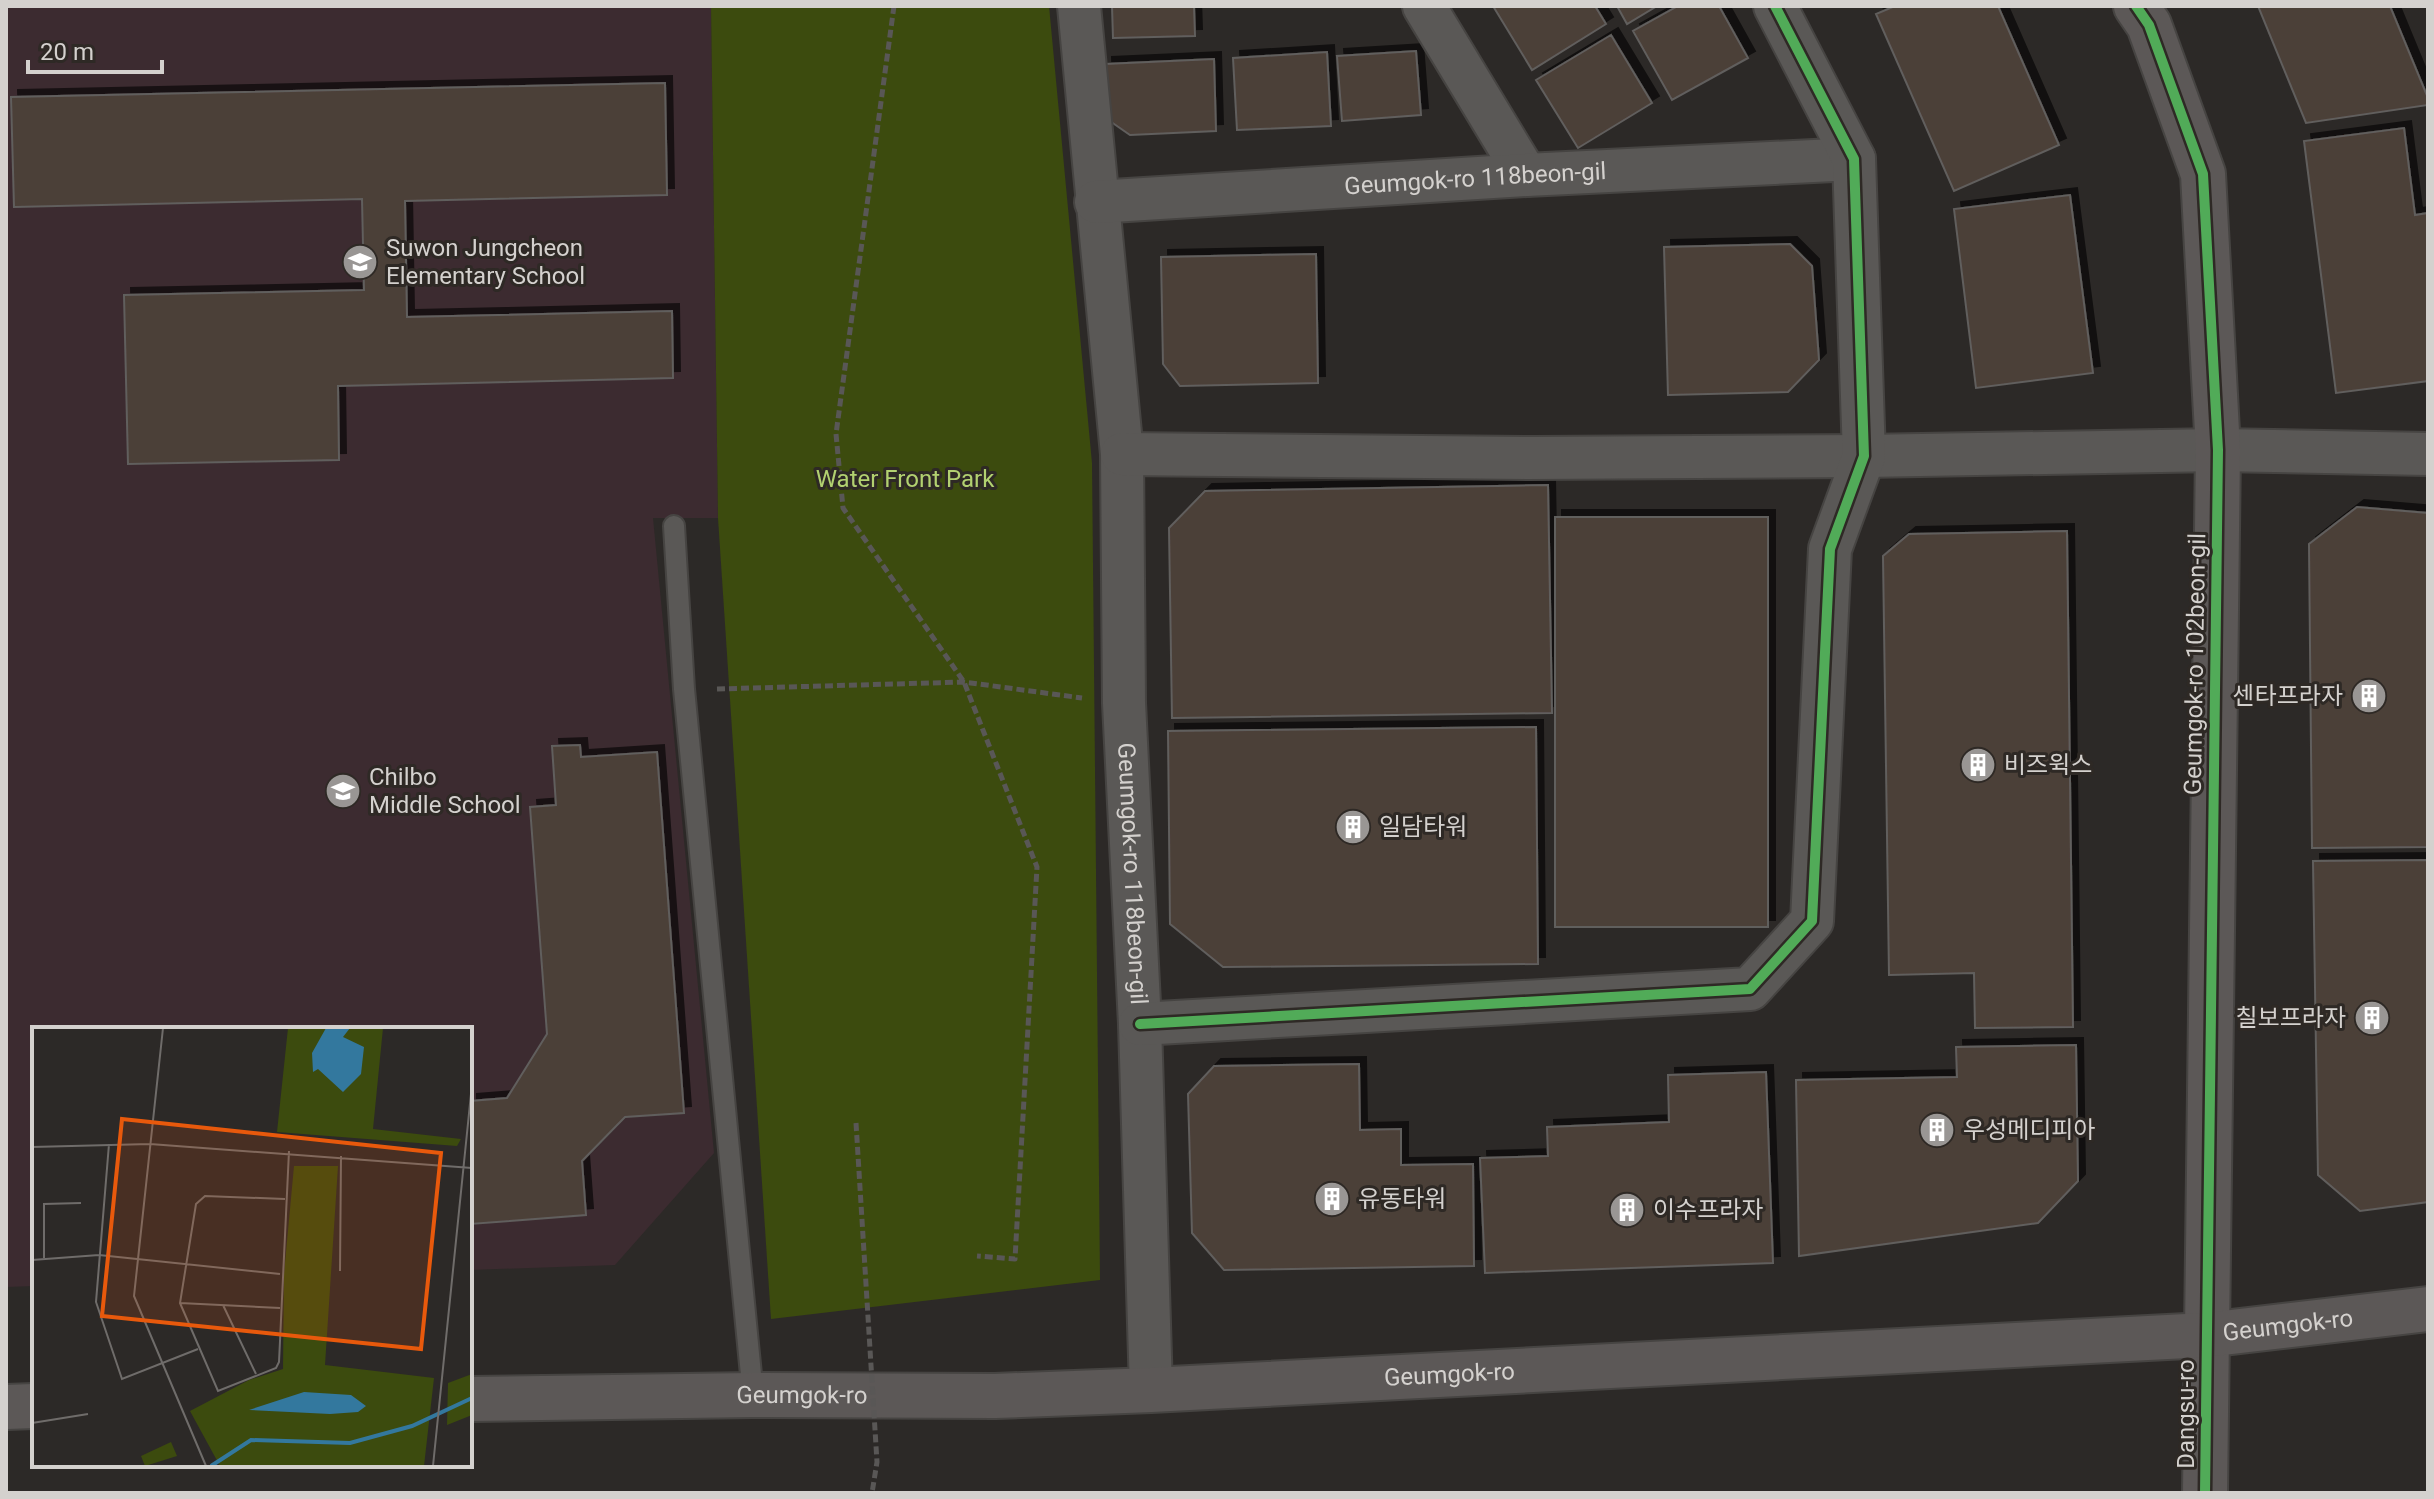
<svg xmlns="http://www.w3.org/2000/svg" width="2434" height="1499" viewBox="0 0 2434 1499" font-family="Roboto,'Noto Sans KR',sans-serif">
	<defs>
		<filter id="shadow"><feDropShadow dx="7" dy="-7" stdDeviation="0" flood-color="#0009"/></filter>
	</defs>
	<rect width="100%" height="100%" fill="#2c2927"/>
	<!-- education -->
	<path fill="#3c2b30" d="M 6,6 L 711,6 L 718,518 L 653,518 L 714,1153 L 615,1265 L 470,1270 L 470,1029 L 34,1029 L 34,1286 L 6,1287 Z"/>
	<!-- green -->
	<path fill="#3c4b0e" d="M 711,6 L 1049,6 L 1092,463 L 1100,1280 L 771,1319 L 718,518 Z"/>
	<!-- building -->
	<path fill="#4c3f38" stroke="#615e5d" stroke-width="2" filter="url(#shadow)" d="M 1112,6 L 1194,6 L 1195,36 L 1113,38 Z
		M 1493,6 L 1595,6 L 1606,24 L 1532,70 Z
		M 1617,6 L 1657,6 L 1627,24 Z
		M 1678,6 L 1719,6 L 1748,58 L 1672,100 L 1633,31 Z
		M 1895,6 L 1998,6 L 2059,145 L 1954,191 L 1876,14 Z
		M 2258,6 L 2390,6 L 2428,98 L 2428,105 L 2306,123 Z
		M 1611,35 L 1652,103 L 1578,148 L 1536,80 Z
		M 1416,51 L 1421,115 L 1342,121 L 1337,56 Z
		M 1327,52 L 1331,126 L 1237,130 L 1233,58 Z
		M 1214,59 L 1216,131 L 1130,135 L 1107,119 L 1105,64 Z
		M 665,83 L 667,195 L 405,201 L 407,317 L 672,311 L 673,378 L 338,386 L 339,460 L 128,464 L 124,295 L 364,290 L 362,199 L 14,207 L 11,97 Z
		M 2404,128 L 2415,215 L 2428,213 L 2428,381 L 2336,393 L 2304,141 Z
		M 2070,195 L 2093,373 L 1976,388 L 1954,209 Z
		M 1790,244 L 1812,266 L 1819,360 L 1788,392 L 1668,395 L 1664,247 Z
		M 1316,254 L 1318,383 L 1180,386 L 1163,364 L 1161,257 Z
		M 1548,485 L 1552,713 L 1172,718 L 1169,528 L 1205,491 Z
		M 2357,507 L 2428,513 L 2428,847 L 2312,848 L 2309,544 Z
		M 1555,517 L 1768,517 L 1768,927 L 1555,927 Z
		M 2067,531 L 2073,1027 L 1975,1028 L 1974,973 L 1889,975 L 1883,556 L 1909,534 Z
		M 1536,727 L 1538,964 L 1223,967 L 1170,924 L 1168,731 Z
		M 580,745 L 581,757 L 657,752 L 684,1113 L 625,1117 L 582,1161 L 586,1215 L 470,1224 L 470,1101 L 507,1098 L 547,1034 L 530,807 L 556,805 L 552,746 Z
		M 2428,860 L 2428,1202 L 2360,1211 L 2318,1175 L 2313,861 Z
		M 2076,1045 L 2078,1181 L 2038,1223 L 1799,1256 L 1796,1080 L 1957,1077 L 1956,1047 Z
		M 1359,1064 L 1360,1130 L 1401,1129 L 1401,1165 L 1473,1164 L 1474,1266 L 1224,1270 L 1192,1233 L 1188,1094 L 1214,1066 Z
		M 1766,1072 L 1773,1263 L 1485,1273 L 1480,1158 L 1548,1156 L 1547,1127 L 1669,1122 L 1668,1075 Z"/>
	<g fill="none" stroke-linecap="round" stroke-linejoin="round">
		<defs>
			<path id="lane" d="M 674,526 L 684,689 L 753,1395"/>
			<g id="street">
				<path id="s1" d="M 1079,6 L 1122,454 L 1124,703 L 1140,1024 L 1151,1390"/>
				<path d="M 1424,6 L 1526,175"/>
				<path id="s2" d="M 1096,202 L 1526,175 L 1854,159"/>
				<path d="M 1122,454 L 1532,458 L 1864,456 L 2218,450 L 2428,454"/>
				<path d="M 1140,1024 L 1750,989 L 1812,921 L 1830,549 L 1864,456 L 1854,159 L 1775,6"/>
			</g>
			<g id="secondary">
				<path d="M 2136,6 L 2149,25 L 2203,174 L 2218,450 L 2205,1493"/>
				<path id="s3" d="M 470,1399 L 753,1395 L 995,1396 L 1151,1390 L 2206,1335 L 2428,1309"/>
				<path d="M 6,1407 L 34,1406"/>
			</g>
		</defs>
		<!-- lane casing -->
		<use href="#lane" stroke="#464442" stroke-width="24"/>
		<!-- street casing -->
		<use href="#street" stroke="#464442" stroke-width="46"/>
		<!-- secondary casing -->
		<use href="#secondary" stroke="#464442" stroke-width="48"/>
		<!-- path -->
		<path stroke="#595756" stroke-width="5" stroke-dasharray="8 4" stroke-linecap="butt" d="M 894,6 L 836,434 L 843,508 L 964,682 L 1037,867 L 1015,1259 L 977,1256
			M 717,689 L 964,682 L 1082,698"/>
		<!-- lane -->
		<use href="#lane" stroke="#5a5856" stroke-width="20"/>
		<!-- street -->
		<use href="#street" stroke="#5a5856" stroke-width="42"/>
		<!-- secondary -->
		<use href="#secondary" stroke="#5c5857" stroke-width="44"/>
		<!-- path-bridge -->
		<path stroke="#595756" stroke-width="5" stroke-dasharray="8 4" stroke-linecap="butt" d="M 856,1123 L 877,1462 L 872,1493"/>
		<defs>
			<path id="cycleway" d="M 2136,6 L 2149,25 L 2203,174 L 2218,450 L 2205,1493
				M 1140,1024 L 1750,989 L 1812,921 L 1830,549 L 1864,456 L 1854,159 L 1775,6"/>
		</defs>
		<!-- cycleway casing -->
		<use href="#cycleway" stroke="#2e2925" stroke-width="15"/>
		<!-- cycleway -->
		<use href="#cycleway" stroke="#51ab58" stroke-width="10"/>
	</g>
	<!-- icons -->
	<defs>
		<symbol id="school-disc" viewBox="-11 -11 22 22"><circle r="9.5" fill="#999694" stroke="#2e2925"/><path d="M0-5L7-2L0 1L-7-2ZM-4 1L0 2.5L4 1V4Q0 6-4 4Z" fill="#fff"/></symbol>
		<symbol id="building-disc" viewBox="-11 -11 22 22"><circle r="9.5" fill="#999694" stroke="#2e2925"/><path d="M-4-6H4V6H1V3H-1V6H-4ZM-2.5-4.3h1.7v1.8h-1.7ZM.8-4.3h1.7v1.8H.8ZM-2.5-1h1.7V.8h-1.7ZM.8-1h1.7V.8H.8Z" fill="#fff"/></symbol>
	</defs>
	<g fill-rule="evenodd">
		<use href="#school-disc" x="340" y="242" width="40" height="40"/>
		<use href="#building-disc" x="2349" y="676" width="40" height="40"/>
		<use href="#building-disc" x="1958" y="745" width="40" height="40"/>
		<use href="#school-disc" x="323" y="771" width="40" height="40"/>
		<use href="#building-disc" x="1333" y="807" width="40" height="40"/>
		<use href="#building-disc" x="2352" y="998" width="40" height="40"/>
		<use href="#building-disc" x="1917" y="1110" width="40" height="40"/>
		<use href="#building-disc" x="1312" y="1179" width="40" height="40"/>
		<use href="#building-disc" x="1607" y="1190" width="40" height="40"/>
	</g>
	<g text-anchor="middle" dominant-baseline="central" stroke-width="6" stroke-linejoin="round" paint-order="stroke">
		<!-- street labels -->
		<g font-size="24" fill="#d4d1ce" stroke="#2e2925">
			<text stroke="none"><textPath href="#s2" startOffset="380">Geumgok-ro 118beon-gil</textPath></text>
			<text transform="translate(2195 664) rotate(-89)">Geumgok-ro 102beon-gil</text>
			<text stroke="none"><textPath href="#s1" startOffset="870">Geumgok-ro 118beon-gil</textPath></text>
			<text stroke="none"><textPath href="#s3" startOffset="1820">Geumgok-ro</textPath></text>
			<text stroke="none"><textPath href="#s3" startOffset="980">Geumgok-ro</textPath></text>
			<text stroke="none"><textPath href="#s3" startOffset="332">Geumgok-ro</textPath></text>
			<text transform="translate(2186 1414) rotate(-90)">Dangsu-ro</text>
		</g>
		<!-- poi labels -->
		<g font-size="24" fill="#d4d1ce" stroke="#2e2925" text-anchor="start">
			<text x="386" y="248">Suwon Jungcheon<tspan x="386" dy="28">Elementary School</tspan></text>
			<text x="2343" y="696" text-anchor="end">센타프라자</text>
			<text x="2004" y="765">비즈윅스</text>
			<text x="369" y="777">Chilbo<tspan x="369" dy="28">Middle School</tspan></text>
			<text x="1379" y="827">일담타워</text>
			<text x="2346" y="1018" text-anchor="end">칠보프라자</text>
			<text x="1963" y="1130">우성메디피아</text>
			<text x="1358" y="1199">유동타워</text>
			<text x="1653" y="1210">이수프라자</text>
		</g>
		<!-- park labels -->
		<g font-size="24" fill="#b2d170" stroke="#2e2925">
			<text x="905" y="479">Water Front Park</text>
		</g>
	</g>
	<!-- overview -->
	<g transform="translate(32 1027)">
		<rect width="440" height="440" fill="#2c2927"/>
		<path d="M 256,1 L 351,1 L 341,102 L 429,112 L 425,119 L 245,105 ZM 262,139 L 306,139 L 293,338 L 402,351 L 392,439 L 188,439 L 158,384 L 217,353 L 251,342 L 252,247 ZM 440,347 L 440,388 L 415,398 L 416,356 ZM 139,415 L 145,429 L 113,439 L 109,429 Z" fill="#3c4b0e"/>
		<path d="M 294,1 L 318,1 L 311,10 L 332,20 L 329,47 L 311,65 L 286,42 L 281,45 L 280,26 ZM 272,365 L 319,368 L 334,379 L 326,385 L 298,387 L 217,383 Z" fill="#33789e"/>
		<path fill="none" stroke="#33789e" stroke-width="4" d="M 179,439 L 219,413 L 318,416 L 380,399 L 440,371"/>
		<path fill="none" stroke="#6f6c6a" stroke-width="2" d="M 131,1 L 102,269 L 174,439M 77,117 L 64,275 L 90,352 L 166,322M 0,120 L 118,117 L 440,141M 253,172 L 173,169 L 164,177 L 148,276 L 186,364 L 244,341 L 247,335 L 257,124M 12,231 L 12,177 L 49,176M 0,233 L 67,228 L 248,247M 308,244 L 309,129M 148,276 L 248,281M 191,278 L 224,347M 0,396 L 56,387M 401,439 L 440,57"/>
		<path fill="#e8590c" fill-opacity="0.15" stroke="#e8590c" stroke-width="4" d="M 90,92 L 409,126 L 389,322 L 70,289 Z"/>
		<rect width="440" height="440" fill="none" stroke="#d4d1ce" stroke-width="4"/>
	</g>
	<!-- border -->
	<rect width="2434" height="1499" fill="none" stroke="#d4d1ce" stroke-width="16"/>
	<!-- scale -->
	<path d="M28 60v12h134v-12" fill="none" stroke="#d4d1ce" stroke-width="4"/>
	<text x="40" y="60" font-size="24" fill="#d4d1ce" stroke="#2e2925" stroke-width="6" paint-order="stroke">20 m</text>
</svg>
